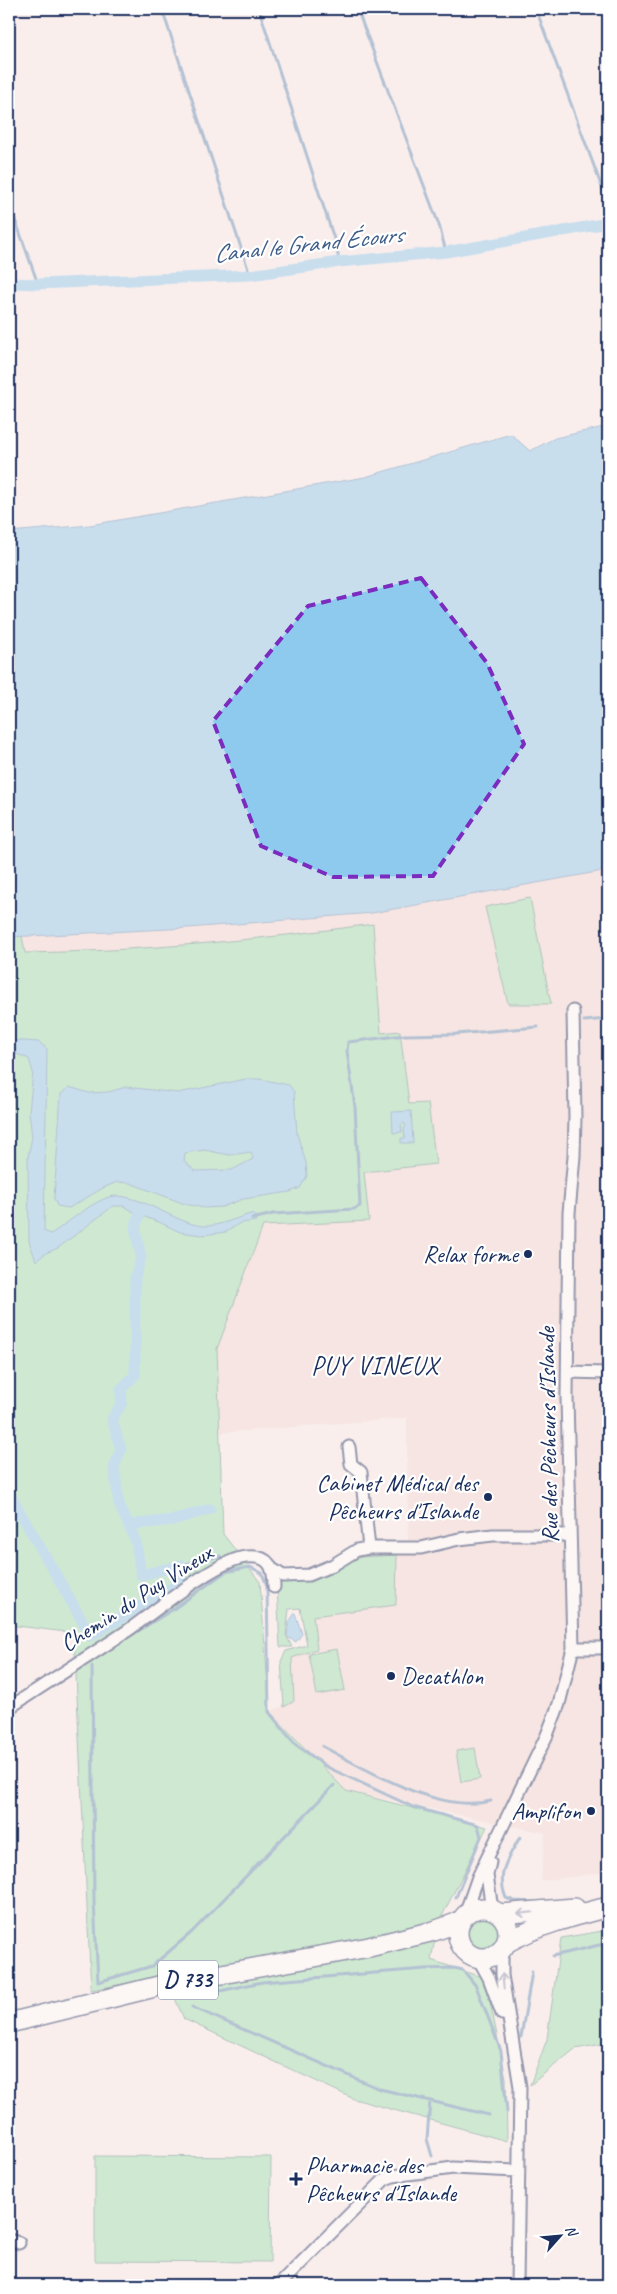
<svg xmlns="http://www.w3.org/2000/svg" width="617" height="2294" viewBox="0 0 617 2294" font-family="Caveat,sans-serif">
	<rect width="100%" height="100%" fill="#f9eeec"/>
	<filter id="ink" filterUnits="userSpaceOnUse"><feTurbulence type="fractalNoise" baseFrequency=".02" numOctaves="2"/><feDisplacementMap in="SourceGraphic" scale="10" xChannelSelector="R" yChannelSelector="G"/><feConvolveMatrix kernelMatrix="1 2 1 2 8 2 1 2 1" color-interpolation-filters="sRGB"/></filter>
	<g filter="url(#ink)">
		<!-- built -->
		<path fill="#f2dad5" d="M 608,870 L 608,1872 L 541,1881 L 545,1833 L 346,1791 L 269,1712 L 294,1701 L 292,1658 L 317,1649 L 313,1616 L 396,1605 L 397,1555 L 408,1545 L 407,1418 L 220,1433 L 217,1349 L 263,1226 L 54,1085 L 22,936 L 188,928 L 372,913 Z"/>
		<!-- green -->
		<path fill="#9ae1af" stroke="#5a8886" d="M 530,898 L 551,1004 L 508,1004 L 485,907 Z
			M 373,924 L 381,1033 L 400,1031 L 409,1104 L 428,1103 L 436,1164 L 364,1172 L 369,1221 L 263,1226 L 217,1349 L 223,1534 L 260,1582 L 270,1712 L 346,1791 L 487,1827 L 438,1924 L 431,1960 L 485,1978 L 506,2078 L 507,2141 L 354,2099 L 184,2019 L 165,1976 L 91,1990 L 74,1633 L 9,1625 L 9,936 L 22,936 L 25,953 C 142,951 258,940 373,924 Z
			M 397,1555 L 396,1605 L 313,1616 L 317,1649 L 292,1658 L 294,1701 L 284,1707 L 281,1661 L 286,1651 L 307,1645 L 300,1608 L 289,1609 L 286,1635 L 292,1647 L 280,1647 L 277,1587 L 282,1582 L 310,1580 L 361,1557 Z
			M 337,1649 L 345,1690 L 317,1695 L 309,1654 Z
			M 475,1748 L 480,1779 L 461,1782 L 456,1751 Z
			M466 1933a18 18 0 1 1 36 0a18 18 0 1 1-36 0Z
			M 608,1930 L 608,2043 L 575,2049 L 530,2085 L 547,2039 L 561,1938 Z
			M 95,2156 L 271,2157 L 270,2262 L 95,2261 Z"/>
		<!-- water -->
		<path fill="#8ec9ee" stroke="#608bb4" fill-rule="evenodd" d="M 608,426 L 608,870 L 372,913 L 188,928 L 9,937 L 9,532 L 90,525 L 365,477 L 511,434 L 530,451 L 555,438 Z
			M 9,1040 L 39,1042 L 47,1049 L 44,1231 L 51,1234 C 66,1224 90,1204 106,1198 C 133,1187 177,1226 205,1226 C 221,1226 238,1217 254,1213 L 256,1221 L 240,1223 L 226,1232 L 202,1235 L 180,1232 L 159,1222 L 139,1215 L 124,1206 L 113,1206 L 58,1248 L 46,1253 L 36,1261 L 29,1241 L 28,1157 L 32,1137 L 29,1112 L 33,1072 L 29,1059 L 17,1054 L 9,1054 Z
			M 246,1079 L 260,1079 L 289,1085 L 294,1092 L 297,1134 L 306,1163 L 307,1176 L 300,1188 L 290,1192 L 243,1199 L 222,1207 L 204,1208 L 185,1204 L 130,1183 L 117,1182 L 103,1188 L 69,1208 L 57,1206 L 54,1199 L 61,1094 L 69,1087 L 89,1093 L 108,1092 L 126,1087 L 178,1093 ZM 204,1150 L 230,1155 L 251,1152 L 253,1159 L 232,1170 L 195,1171 L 184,1161 L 185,1153 Z
			M 411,1111 L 413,1143 L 401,1143 L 401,1138 L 405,1138 L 404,1129 L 406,1125 L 404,1123 L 401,1125 L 402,1132 L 393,1133 L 392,1112 Z
			M 295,1613 L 302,1634 L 296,1642 L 287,1637 L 289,1622 Z"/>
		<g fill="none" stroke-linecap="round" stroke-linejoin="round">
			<!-- stream -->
			<path stroke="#608bb4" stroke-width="3" d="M 162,9 L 250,275
				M 259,9 L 337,248 L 339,262
				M 357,9 L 439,225 L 446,252
				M 536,9 L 608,204
				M 9,202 L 38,284
				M 584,1021 L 608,1019
				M 252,1219 L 273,1214 L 354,1209 L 360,1206 L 355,1107 L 347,1051 L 348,1042 L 405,1035 L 456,1034 L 538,1027
				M 181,1565 L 220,1556 L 224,1561
				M 125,1639 L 172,1610 L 225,1572 L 250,1567 L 262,1573 L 267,1586 L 269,1712 L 295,1744 L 327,1767 L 413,1807 L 478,1825 L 481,1837 L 456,1897
				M 92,1666 L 94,1901 L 98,1982 L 152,1966 L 192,1932 L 334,1785
				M 322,1746 C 367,1770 439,1814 491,1801
				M 520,1837 C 508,1858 496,1873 506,1898 L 514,1901 L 533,1902
				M 553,1956 L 608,1943
				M 206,1994 L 262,1982 L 425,1969 L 454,1968 L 463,1970 L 476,1986 L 501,2051 L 507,2112
				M 192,2007 L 380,2089 L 489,2115
				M 521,2037 L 532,1972
				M 605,2038 L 608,2037
				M 430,2101 L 427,2139 L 432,2156"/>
			<!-- canal -->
			<path stroke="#8ec9ee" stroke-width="11" d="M 9,283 L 38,284 L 250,275 L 339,262 L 446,252 L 608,223
				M 9,1493 L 91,1636 L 182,1582 L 181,1565 L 141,1575 L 136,1542 L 119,1504 L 114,1467 L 121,1450 L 112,1419 L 122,1403 L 121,1389 L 135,1375 L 135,1277 L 141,1257 L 135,1228 L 141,1210
				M 129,1525 L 173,1520 L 210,1509"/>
			<defs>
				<path id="minor" d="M 568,1372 L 608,1373
					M 349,1447 L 351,1464 L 361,1472 L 369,1548
					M 274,1570 L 283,1576 L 309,1575 L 333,1565 L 357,1550 L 369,1548 L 421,1548 L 459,1539 L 493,1535 L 570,1535
					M 573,1648 L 608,1648
					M 9,1708 C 48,1682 88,1657 127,1631 C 153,1613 219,1558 247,1557 C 270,1555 274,1568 274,1587
					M 490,1862 L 487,1875 L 492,1909
					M 465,1914 L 478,1877 L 547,1735 L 559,1704 L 573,1648 L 567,1397 L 569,1213 L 574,1156 L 575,1117 L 573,1011
					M 502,1949 L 502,1975 L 520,2087 L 517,2285
					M 478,1958 L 489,1978 L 502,2014
					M 9,2240 L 19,2243
					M 279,2285 L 385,2179 L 393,2176 L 453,2168 L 518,2171"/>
				<path id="primary" d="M458 1933a25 25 0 1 1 50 0a25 25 0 1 1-50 0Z
					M 500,1914 L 575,1908
					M 506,1943 C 538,1925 573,1916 608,1907
					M 9,2023 L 167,1984 L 369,1947 L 434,1931 L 459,1922"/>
			</defs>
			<!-- minor casing -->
			<use href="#minor" stroke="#1b2f5e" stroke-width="15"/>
			<!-- primary casing -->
			<use href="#primary" stroke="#1b2f5e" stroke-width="22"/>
			<!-- minor -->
			<use href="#minor" stroke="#fff" stroke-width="11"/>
			<!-- primary -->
			<use href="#primary" stroke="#fff" stroke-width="19"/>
		</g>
		<!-- one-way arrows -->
		<defs><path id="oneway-shaft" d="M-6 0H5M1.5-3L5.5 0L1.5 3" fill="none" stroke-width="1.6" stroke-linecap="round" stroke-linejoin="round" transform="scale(1.25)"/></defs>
		<g stroke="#8d97ae">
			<use href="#oneway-shaft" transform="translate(525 1913) rotate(174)"/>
			<use href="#oneway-shaft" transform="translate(503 1981) rotate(-96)"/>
		</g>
	</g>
	<!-- marked area -->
	<path d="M0 0H617V2294H0ZM 421,578 L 487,663 L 524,744 L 433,876 L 333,877 L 261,846 L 213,721 L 308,606 Z" fill="#f9eeec" fill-opacity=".55" fill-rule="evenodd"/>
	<path fill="none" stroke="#7b2cbf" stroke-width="4" stroke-dasharray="10 6" stroke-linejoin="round" d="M 421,578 L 487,663 L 524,744 L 433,876 L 333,877 L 261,846 L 213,721 L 308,606 Z"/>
	<!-- markers -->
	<g fill="#1b2f5e" stroke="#fff" stroke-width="2">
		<circle cx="528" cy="1254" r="5"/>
		<circle cx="488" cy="1497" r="5"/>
		<circle cx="391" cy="1676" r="5"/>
		<circle cx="591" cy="1811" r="5"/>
		<path d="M293.5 2171.5h5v5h5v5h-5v5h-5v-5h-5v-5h5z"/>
	</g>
	<g text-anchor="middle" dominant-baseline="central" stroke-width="4.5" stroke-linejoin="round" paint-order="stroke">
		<!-- shield labels -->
		<rect fill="#fff" stroke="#5f6d8e" stroke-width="1" x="158" y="1960.5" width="60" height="39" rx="4"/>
		<g font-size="22" font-weight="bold" fill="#1b2f5e">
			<text x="188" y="1980">D 733</text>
		</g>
		<!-- poi labels -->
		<g font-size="24" fill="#1b2f5e" stroke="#fff" text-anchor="end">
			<text x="518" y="1254">Relax forme</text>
			<text x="478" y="1483">Cabinet Médical des<tspan x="478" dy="28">Pêcheurs d'Islande</tspan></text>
			<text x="401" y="1676" text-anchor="start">Decathlon</text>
			<text x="581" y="1811">Amplifon</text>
			<text x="306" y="2165" text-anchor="start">Pharmacie des<tspan x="306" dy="28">Pêcheurs d'Islande</tspan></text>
		</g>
		<!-- street labels -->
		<g font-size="24" fill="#1b2f5e" stroke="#fff">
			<text transform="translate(548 1435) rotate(-91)">Rue des Pêcheurs d'Islande</text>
			<text transform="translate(136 1598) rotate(-33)">Chemin du Puy Vineux</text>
		</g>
		<!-- water labels -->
		<g font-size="25" font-style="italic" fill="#3e5d89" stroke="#fff">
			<text transform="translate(308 244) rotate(-6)">Canal le Grand Écours</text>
		</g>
		<!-- neighbourhood labels -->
		<g font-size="25" letter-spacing="1" fill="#1b2f5e" stroke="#fff">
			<text x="375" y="1366">PUY VINEUX</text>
		</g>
	</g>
	<!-- margin -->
	<rect width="617" height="2294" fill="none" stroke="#fff" stroke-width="30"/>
	<rect x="15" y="15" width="587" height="2264" fill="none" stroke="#1b2f5e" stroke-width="2" filter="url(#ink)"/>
	<!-- north arrow -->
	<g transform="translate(560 2236) rotate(63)" stroke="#ffffff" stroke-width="4" paint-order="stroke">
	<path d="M0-4L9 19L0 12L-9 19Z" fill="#1b2f5e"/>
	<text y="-8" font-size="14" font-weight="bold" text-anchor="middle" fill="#1b2f5e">N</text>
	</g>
</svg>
